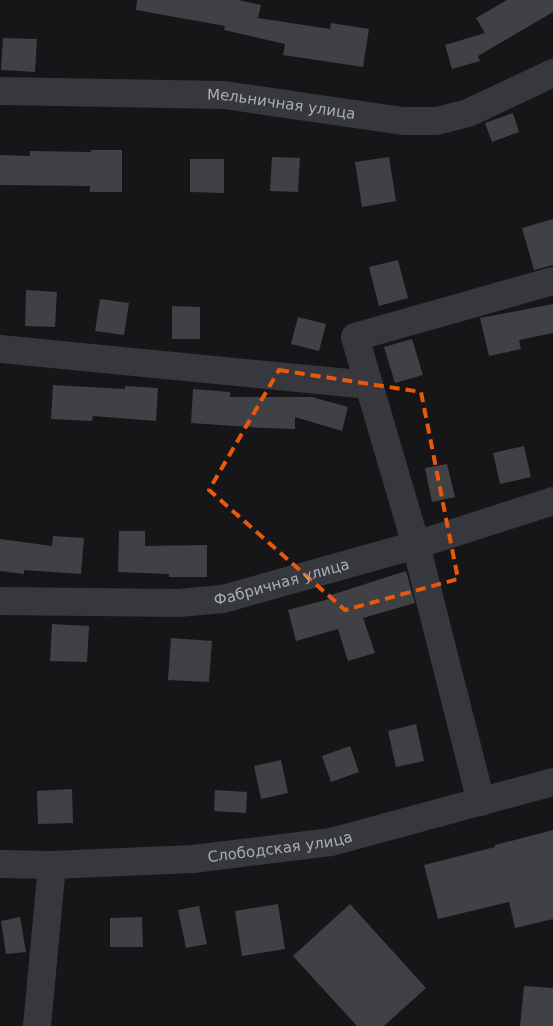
<svg xmlns="http://www.w3.org/2000/svg" width="553" height="1026" viewBox="0 0 553 1026" font-family="'DejaVu Sans',sans-serif">
	<rect width="100%" height="100%" fill="#161618"/>
	<!-- building -->
	<path fill="#404145" d="M 137,0 L 238,0 L 261,5 L 258,18 L 330,29 L 331,23 L 369,29 L 363,67 L 283,55 L 285,44 L 224,30 L 225,26 L 136,10 Z
		M 507,0 L 553,0 L 553,12 L 478,56 L 480,61 L 452,69 L 445,45 L 485,33 L 476,18 Z
		M 3,38 L 37,39 L 35,72 L 1,70 Z
		M 513,113 L 519,132 L 492,142 L 485,123 Z
		M 91,150 L 122,150 L 122,192 L 90,192 L 90,186 L 0,185 L 0,155 L 30,156 L 30,151 L 91,152 Z
		M 272,157 L 300,158 L 298,192 L 270,191 Z
		M 389,157 L 396,201 L 362,207 L 355,162 Z
		M 190,159 L 224,159 L 224,193 L 190,192 Z
		M 553,219 L 553,265 L 534,270 L 522,228 Z
		M 398,260 L 408,298 L 379,306 L 369,267 Z
		M 26,290 L 57,292 L 55,327 L 25,326 Z
		M 100,299 L 129,303 L 124,335 L 95,331 Z
		M 553,304 L 553,333 L 519,340 L 521,349 L 489,356 L 480,318 Z
		M 172,306 L 200,307 L 200,339 L 172,339 Z
		M 298,317 L 326,324 L 319,351 L 291,344 Z
		M 412,339 L 423,375 L 395,383 L 384,347 Z
		M 53,385 L 125,389 L 125,386 L 158,388 L 156,421 L 93,416 L 92,421 L 51,419 Z
		M 193,389 L 230,392 L 230,397 L 312,397 L 348,407 L 342,431 L 295,417 L 295,429 L 263,428 L 191,423 Z
		M 524,446 L 531,477 L 500,484 L 493,453 Z
		M 447,464 L 455,497 L 432,502 L 425,468 Z
		M 119,531 L 145,531 L 145,546 L 207,545 L 207,577 L 169,577 L 169,574 L 118,572 Z
		M 53,536 L 84,538 L 81,574 L 24,570 L 24,574 L 0,571 L 0,539 L 52,546 Z
		M 406,571 L 415,603 L 363,618 L 375,653 L 348,661 L 338,629 L 296,641 L 288,610 L 329,599 L 328,596 Z
		M 52,624 L 89,626 L 87,662 L 50,661 Z
		M 171,638 L 212,641 L 209,682 L 168,680 Z
		M 416,724 L 424,761 L 396,767 L 388,731 Z
		M 350,746 L 359,772 L 331,782 L 322,756 Z
		M 281,760 L 288,793 L 261,799 L 254,766 Z
		M 72,789 L 73,823 L 38,824 L 37,791 Z
		M 215,790 L 247,792 L 246,813 L 214,811 Z
		M 553,830 L 553,919 L 515,928 L 509,902 L 438,919 L 424,865 L 495,847 L 495,845 Z
		M 278,904 L 285,949 L 242,956 L 235,911 Z
		M 350,904 L 426,988 L 384,1026 L 357,1026 L 293,956 Z
		M 199,906 L 207,944 L 186,948 L 178,910 Z
		M 20,917 L 26,952 L 6,954 L 1,921 Z
		M 142,917 L 143,947 L 110,947 L 110,918 Z
		M 524,986 L 553,988 L 553,1026 L 520,1026 Z"/>
	<g fill="none" stroke-linecap="round" stroke-linejoin="round">
		<!-- minor -->
		<g stroke="#37383d" stroke-width="28">
			<path id="s1" d="M 0,91 L 224,95 L 403,121 L 437,121 L 468,113 L 553,73"/>
			<path d="M 0,349 L 369,385"/>
			<path id="s2" d="M 0,601 L 178,603 L 223,599 L 416,545 L 553,501"/>
			<path d="M 481,802 L 416,545 L 355,337 L 553,281"/>
			<path id="s3" d="M 0,864 L 52,865 L 193,859 L 331,842 L 553,782"/>
			<path d="M 37,1026 L 52,865"/>
		</g>
	</g>
	<!-- marked area -->
	<path fill="none" stroke="#e8590c" stroke-width="4" stroke-dasharray="10 6" stroke-linejoin="round" d="M 279,370 L 421,392 L 458,579 L 345,610 L 209,490 Z"/>
	<g text-anchor="middle" dominant-baseline="central" stroke-width="4.5" stroke-linejoin="round" paint-order="stroke">
		<!-- street labels -->
		<g font-size="15" fill="#a8adb8" stroke="#111113">
			<text stroke="none"><textPath href="#s1" startOffset="282">Мельничная улица</textPath></text>
			<text stroke="none"><textPath href="#s2" startOffset="284">Фабричная улица</textPath></text>
			<text stroke="none"><textPath href="#s3" startOffset="281">Слободская улица</textPath></text>
		</g>
	</g>
</svg>
